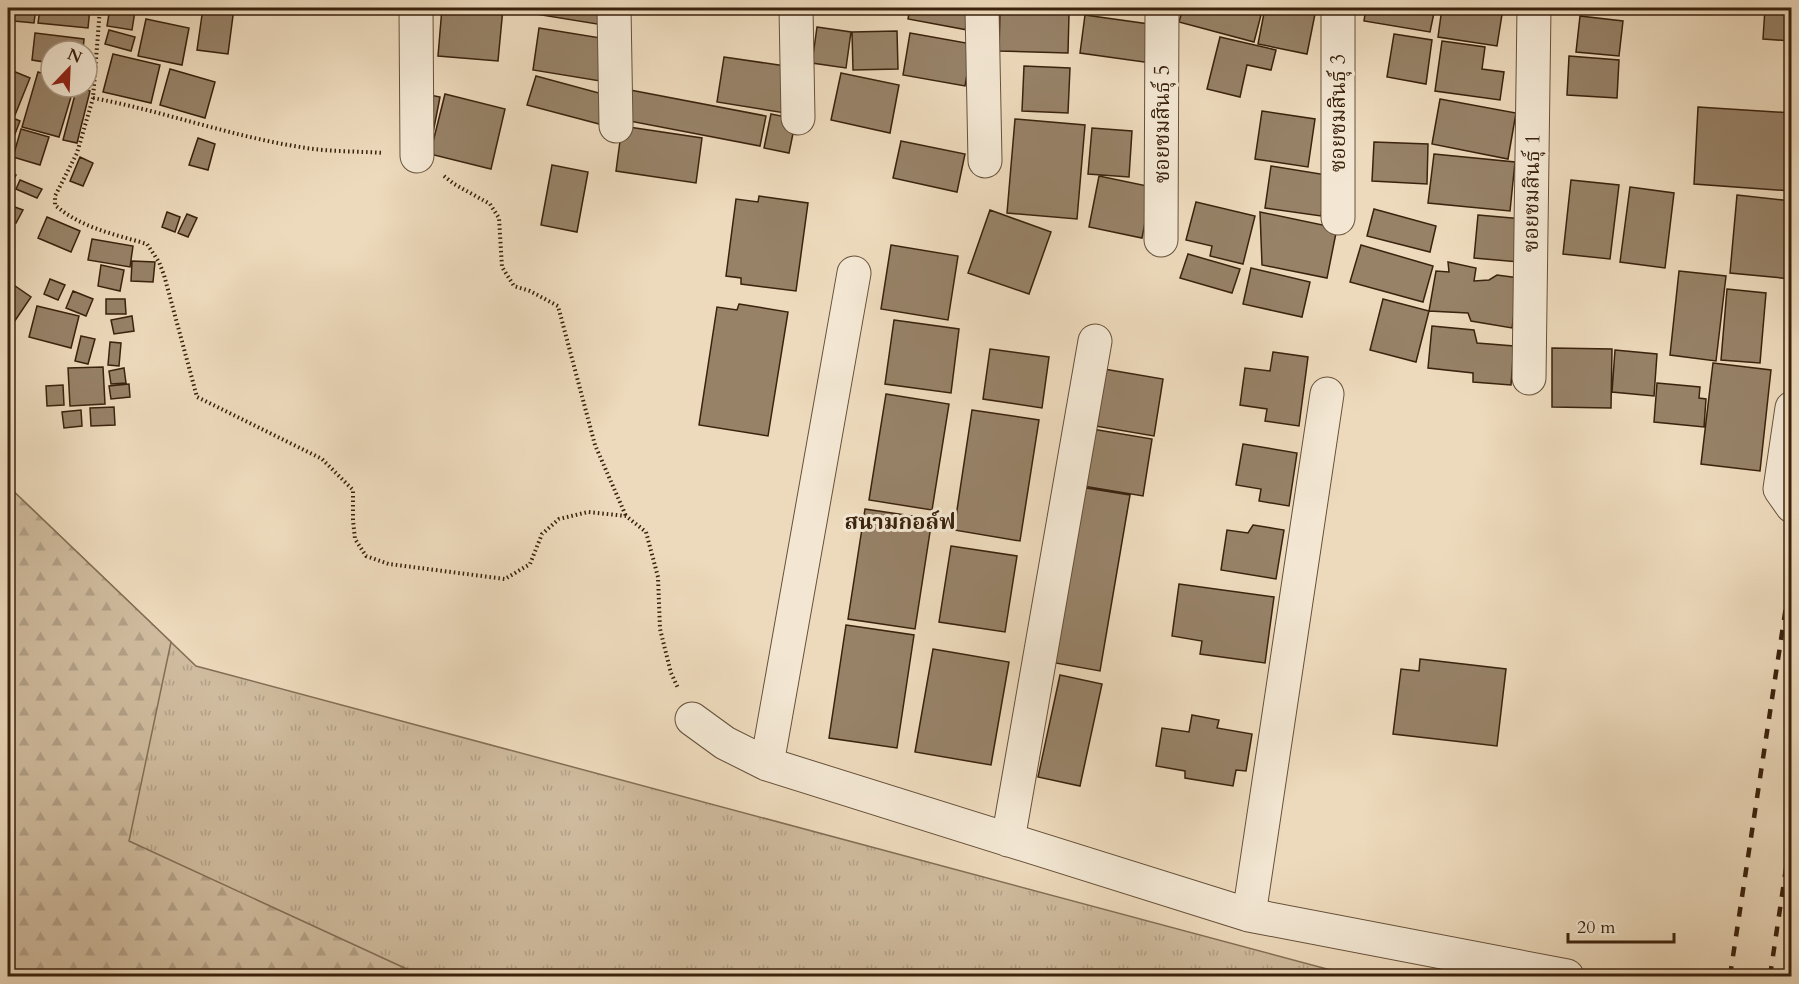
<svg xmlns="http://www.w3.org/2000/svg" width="1799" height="984" viewBox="0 0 1799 984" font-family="Cardo,'Noto Serif Thai',serif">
	<defs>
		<pattern id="grass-tufts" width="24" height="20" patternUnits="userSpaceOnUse" patternTransform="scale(1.5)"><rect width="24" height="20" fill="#cfbb9e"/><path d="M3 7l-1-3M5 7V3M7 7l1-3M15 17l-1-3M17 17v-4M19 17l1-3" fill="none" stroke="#b2a087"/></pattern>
		<pattern id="forest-firs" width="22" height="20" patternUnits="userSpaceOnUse" patternTransform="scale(1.5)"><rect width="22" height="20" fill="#cfbb9e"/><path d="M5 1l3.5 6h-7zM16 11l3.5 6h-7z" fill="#b2a087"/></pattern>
	</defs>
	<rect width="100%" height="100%" fill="#eddabc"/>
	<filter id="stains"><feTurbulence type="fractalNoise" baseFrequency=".00333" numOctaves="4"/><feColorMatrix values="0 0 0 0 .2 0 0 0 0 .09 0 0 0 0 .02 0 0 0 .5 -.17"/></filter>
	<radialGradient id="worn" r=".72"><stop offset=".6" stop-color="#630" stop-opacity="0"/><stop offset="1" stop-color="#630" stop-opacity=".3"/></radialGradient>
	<!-- grass -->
	<path fill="url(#grass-tufts)" stroke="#846e56" stroke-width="1.5" d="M 8,486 L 196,666 L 1353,976 L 8,976 Z"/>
	<!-- forest -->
	<path fill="url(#forest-firs)" stroke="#846e56" stroke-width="1.5" d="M 8,486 L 171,642 L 129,841 L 422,976 L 14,976 L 8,970 Z"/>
	<!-- building -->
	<path fill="#978268" stroke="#3a220d" stroke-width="1.5" d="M 15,8 L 36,8 L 34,23 L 14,21 Z
		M 40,8 L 90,8 L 88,28 L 38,23 Z
		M 110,8 L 135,11 L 132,30 L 107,26 Z
		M 203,8 L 234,8 L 228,54 L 197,50 Z
		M 442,8 L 503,8 L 498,61 L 438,56 Z
		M 524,8 L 606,8 L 603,25 L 523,12 Z
		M 910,8 L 977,8 L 973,31 L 908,19 Z
		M 1183,8 L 1233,8 L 1261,15 L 1254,42 L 1179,22 Z
		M 1265,8 L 1284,8 L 1315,14 L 1307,54 L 1258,44 Z
		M 1366,8 L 1435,8 L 1430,32 L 1364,21 Z
		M 1442,8 L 1503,8 L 1497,46 L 1438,37 Z
		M 1765,8 L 1792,8 L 1792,41 L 1763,39 Z
		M 1000,11 L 1069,14 L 1068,53 L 999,51 Z
		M 1085,15 L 1156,25 L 1151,63 L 1080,53 Z
		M 1580,16 L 1623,21 L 1619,56 L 1576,52 Z
		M 146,19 L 189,28 L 182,65 L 138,56 Z
		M 817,27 L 851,32 L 846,68 L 812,63 Z
		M 539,28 L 607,39 L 600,81 L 533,70 Z
		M 109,30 L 135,37 L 131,51 L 105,44 Z
		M 897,31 L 898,69 L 853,70 L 852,32 Z
		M 35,33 L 84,39 L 83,51 L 51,51 L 51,63 L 32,60 Z
		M 910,33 L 972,44 L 965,86 L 903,75 Z
		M 1394,34 L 1432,40 L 1426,84 L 1387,77 Z
		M 1220,37 L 1276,50 L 1271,70 L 1247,65 L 1240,97 L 1207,89 Z
		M 1442,41 L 1485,47 L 1482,69 L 1504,72 L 1500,100 L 1435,91 Z
		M 113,54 L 160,65 L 151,103 L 103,92 Z
		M 1569,56 L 1619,60 L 1617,98 L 1567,95 Z
		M 724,57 L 792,67 L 785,113 L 717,102 Z
		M 1024,66 L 1070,68 L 1068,113 L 1022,111 Z
		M 8,69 L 30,78 L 15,115 L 8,112 Z
		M 170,69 L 215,82 L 205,118 L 160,105 Z
		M 38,72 L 51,76 L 51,87 L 74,87 L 59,137 L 22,127 Z
		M 841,73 L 899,85 L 890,133 L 831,120 Z
		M 536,76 L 610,96 L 603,125 L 527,105 Z
		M 77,87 L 90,91 L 77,143 L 63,140 Z
		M 625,89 L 766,116 L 760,146 L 619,119 Z
		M 445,94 L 505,109 L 491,169 L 430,154 Z
		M 430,95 L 440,97 L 431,143 Z
		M 1440,99 L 1516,113 L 1508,159 L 1432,144 Z
		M 1698,107 L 1792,113 L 1792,191 L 1694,184 Z
		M 1262,111 L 1315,119 L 1308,167 L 1255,159 Z
		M 771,114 L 796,119 L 789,153 L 764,148 Z
		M 8,116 L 20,121 L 8,152 Z
		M 1015,119 L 1085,125 L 1077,219 L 1007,213 Z
		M 622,126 L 702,138 L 696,183 L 616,171 Z
		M 1092,128 L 1132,131 L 1129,177 L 1088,174 Z
		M 21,129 L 49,137 L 40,165 L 13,157 Z
		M 198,138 L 215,144 L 208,170 L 189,165 Z
		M 901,141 L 965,154 L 957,192 L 893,178 Z
		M 1374,142 L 1428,144 L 1427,184 L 1372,181 Z
		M 1434,154 L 1515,162 L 1510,211 L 1428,203 Z
		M 80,157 L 93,163 L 83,186 L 70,181 Z
		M 552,165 L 588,172 L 577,232 L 541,225 Z
		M 1271,166 L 1327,175 L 1321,216 L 1265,208 Z
		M 8,170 L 16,175 L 11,184 L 8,182 Z
		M 1099,176 L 1152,187 L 1142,238 L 1089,227 Z
		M 20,180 L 42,189 L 37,198 L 16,189 Z
		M 1571,180 L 1619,185 L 1610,259 L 1563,254 Z
		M 1630,187 L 1674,193 L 1665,268 L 1620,262 Z
		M 1737,195 L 1792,201 L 1792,279 L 1730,273 Z
		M 759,196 L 808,203 L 796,291 L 741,284 L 741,278 L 726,276 L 736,199 L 758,202 Z
		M 1196,202 L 1255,216 L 1243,264 L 1210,256 L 1212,246 L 1186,240 Z
		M 12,206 L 23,210 L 16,223 L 8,219 Z
		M 1374,209 L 1436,226 L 1430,252 L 1367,236 Z
		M 990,210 L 1051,232 L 1029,294 L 968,273 Z
		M 167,212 L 180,217 L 175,232 L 162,227 Z
		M 1260,212 L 1337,228 L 1327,278 L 1262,265 Z
		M 187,214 L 197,218 L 188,237 L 178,233 Z
		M 1478,215 L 1523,219 L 1519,262 L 1474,258 Z
		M 47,217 L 80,231 L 71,252 L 38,238 Z
		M 92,239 L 133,246 L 130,267 L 88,260 Z
		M 891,245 L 958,256 L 948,320 L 881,309 Z
		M 1361,245 L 1433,266 L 1423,302 L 1350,282 Z
		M 1188,254 L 1240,269 L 1232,293 L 1180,278 Z
		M 132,261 L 155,262 L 153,282 L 131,281 Z
		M 1448,262 L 1476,268 L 1474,281 L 1489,280 L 1497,275 L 1519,278 L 1512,328 L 1471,321 L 1468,313 L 1429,311 L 1436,271 L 1449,272 Z
		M 101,265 L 124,270 L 120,291 L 98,286 Z
		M 1251,268 L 1310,282 L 1302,317 L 1243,304 Z
		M 1679,271 L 1726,276 L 1716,361 L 1670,355 Z
		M 50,279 L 65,285 L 58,300 L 44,294 Z
		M 8,281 L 31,297 L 8,331 Z
		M 1727,289 L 1766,293 L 1760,363 L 1721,360 Z
		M 73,291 L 93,299 L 86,316 L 66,308 Z
		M 106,299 L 125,299 L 126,314 L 106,314 Z
		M 1383,299 L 1429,311 L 1416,362 L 1370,350 Z
		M 739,304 L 788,312 L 768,436 L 699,425 L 717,307 L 737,310 Z
		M 37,306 L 79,316 L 71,348 L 29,337 Z
		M 132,316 L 134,331 L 114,334 L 111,320 Z
		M 894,320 L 959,329 L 951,393 L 885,384 Z
		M 1432,326 L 1474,330 L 1477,343 L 1514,346 L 1511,385 L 1473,382 L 1473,373 L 1428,368 Z
		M 81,336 L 95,339 L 88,364 L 75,361 Z
		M 110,342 L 121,343 L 119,366 L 108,365 Z
		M 1552,348 L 1612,349 L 1611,408 L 1552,407 Z
		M 990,349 L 1049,357 L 1042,408 L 983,399 Z
		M 1615,350 L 1657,354 L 1654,396 L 1612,392 Z
		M 1273,352 L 1308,357 L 1299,426 L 1265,421 L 1267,409 L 1240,405 L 1245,368 L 1270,371 Z
		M 1713,363 L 1771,370 L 1760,471 L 1701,464 Z
		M 103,367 L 105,404 L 70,406 L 68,368 Z
		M 124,368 L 126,383 L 111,384 L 109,371 Z
		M 1104,369 L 1163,379 L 1154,436 L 1095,426 Z
		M 1657,383 L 1700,387 L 1699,398 L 1706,399 L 1704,427 L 1654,422 Z
		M 129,384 L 130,397 L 111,399 L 109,386 Z
		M 63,385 L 64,405 L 47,406 L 46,386 Z
		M 886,394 L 949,404 L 932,510 L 869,500 Z
		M 114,407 L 115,425 L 91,426 L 90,408 Z
		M 81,410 L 82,426 L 64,428 L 62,412 Z
		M 972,410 L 1039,420 L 1020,541 L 954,530 Z
		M 1092,429 L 1152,439 L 1143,496 L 1083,486 Z
		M 1243,444 L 1297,453 L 1289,506 L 1259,501 L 1261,489 L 1236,485 Z
		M 1080,487 L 1130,495 L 1100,671 L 1050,662 Z
		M 865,509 L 932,519 L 915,629 L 848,619 Z
		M 1253,525 L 1284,530 L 1276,579 L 1221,570 L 1227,530 L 1248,533 Z
		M 951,546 L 1017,556 L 1005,632 L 939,622 Z
		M 1179,584 L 1274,597 L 1265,663 L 1200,654 L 1202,641 L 1172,636 Z
		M 846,625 L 914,635 L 897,748 L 829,738 Z
		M 933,649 L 1009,662 L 991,765 L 915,752 Z
		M 1420,659 L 1506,669 L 1497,746 L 1393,734 L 1401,669 L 1419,671 Z
		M 1060,675 L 1102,684 L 1080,786 L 1038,777 Z
		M 1192,715 L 1219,720 L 1217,728 L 1252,734 L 1246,771 L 1236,770 L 1233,786 L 1185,778 L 1185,771 L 1156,766 L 1162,728 L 1189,732 Z"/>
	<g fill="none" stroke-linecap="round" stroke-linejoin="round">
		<defs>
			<path id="minor" d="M 416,8 L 417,156
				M 614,8 L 616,126
				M 796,8 L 798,118
				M 982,8 L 985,161
				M 1338,218 L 1338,8
				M 1161,240 L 1162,8
				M 1529,378 L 1534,8
				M 1792,408 L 1780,489 L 1792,506
				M 692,719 L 725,743 L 767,764 L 1249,915 L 1567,976
				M 767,764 L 854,273
				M 1008,840 L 1095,341
				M 1249,915 L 1327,394"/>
		</defs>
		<!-- minor casing -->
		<use href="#minor" stroke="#675039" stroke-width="35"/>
		<!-- path -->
		<path stroke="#3a220d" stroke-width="4" stroke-dasharray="1.5 3" stroke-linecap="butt" d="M 100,8 L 93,98 L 77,153 L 55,196 L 55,205 C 81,228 114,234 147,244 L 159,262 L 164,275 L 197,397 L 322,459 L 353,490 L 353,520 L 355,539 L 366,556 L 389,564 L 505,579 L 530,564 L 542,534 L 559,519 L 588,512 L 626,516 L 646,532 L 658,577 L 660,629 L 671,673 L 678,688
			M 93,98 C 163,111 230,136 300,147 C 328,152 356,151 383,153
			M 444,176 L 454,184 L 490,204 L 499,218 L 502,267 L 514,286 L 530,291 L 558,306 L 595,445 L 626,516"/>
		<!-- minor -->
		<use href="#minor" stroke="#f3e7d3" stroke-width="33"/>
		<!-- rail -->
		<path stroke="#3a220d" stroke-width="4.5" stroke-dasharray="10 10" stroke-linecap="butt" d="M 1730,976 L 1792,567
			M 1770,976 L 1792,828"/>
	</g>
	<g text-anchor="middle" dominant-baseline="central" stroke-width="6" stroke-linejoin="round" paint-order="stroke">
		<!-- street labels -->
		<g font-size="21" fill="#3a220d" stroke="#f3e7d3">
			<text transform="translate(1338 113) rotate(-90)">ซอยชมสินธุ์ 3</text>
			<text transform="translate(1162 124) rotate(-90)">ซอยชมสินธุ์ 5</text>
			<text transform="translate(1532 193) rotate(-89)">ซอยชมสินธุ์ 1</text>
		</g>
		<!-- neighbourhood labels -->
		<g font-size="22" font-weight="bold" fill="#3a220d" stroke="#f3e7d3">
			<text x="900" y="522">สนามกอล์ฟ</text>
		</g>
	</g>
	<!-- margin -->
	<rect width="1799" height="984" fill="none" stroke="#eddabc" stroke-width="30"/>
	<rect x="9" y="9" width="1781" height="966" fill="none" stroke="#3a220d" stroke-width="3"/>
	<rect x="15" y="15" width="1769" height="954" fill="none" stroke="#3a220d" stroke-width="1.5"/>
	<!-- north arrow -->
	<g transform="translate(69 69) rotate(23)"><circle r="28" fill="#f3e7d3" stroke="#a99884" stroke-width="1.5"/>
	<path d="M0-4.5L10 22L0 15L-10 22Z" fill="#8f2418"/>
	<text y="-9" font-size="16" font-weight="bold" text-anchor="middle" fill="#3a220d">N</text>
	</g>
	<!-- scale -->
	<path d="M1568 933v9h106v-9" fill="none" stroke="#3a220d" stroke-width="3"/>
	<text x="1577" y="933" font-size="18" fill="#3a220d" stroke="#f3e7d3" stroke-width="4.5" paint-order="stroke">20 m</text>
	<rect width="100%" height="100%" filter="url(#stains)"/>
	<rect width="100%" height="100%" fill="url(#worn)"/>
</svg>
